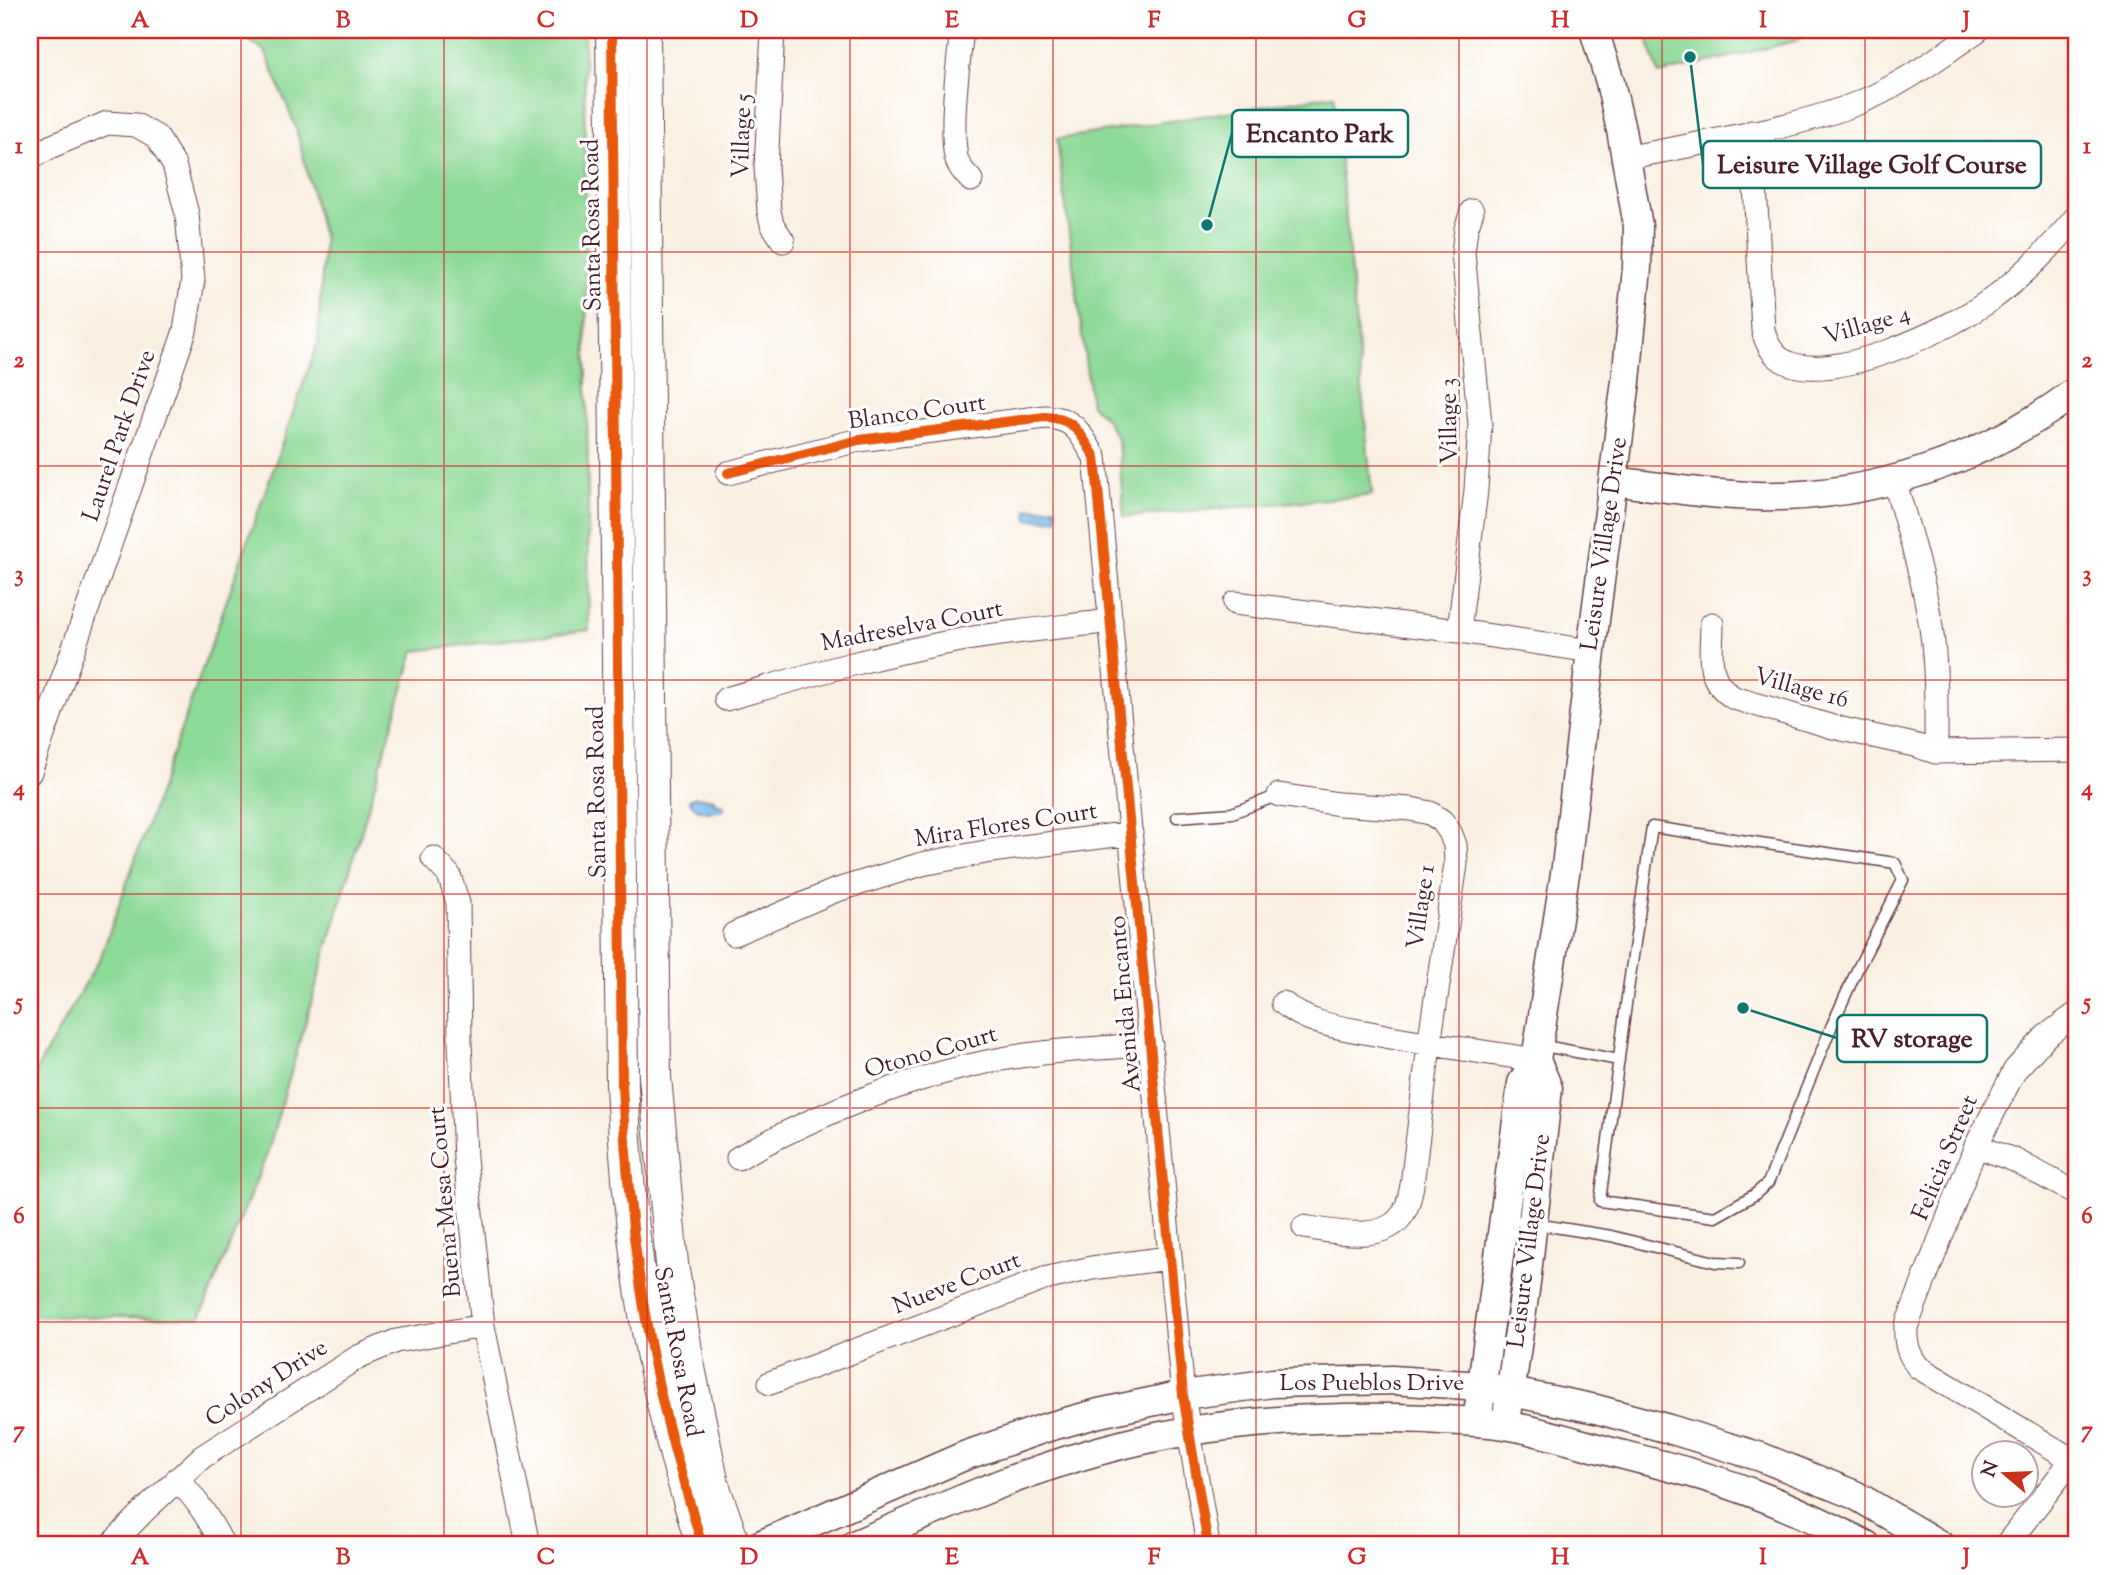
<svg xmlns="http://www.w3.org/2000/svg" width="2106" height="1575" viewBox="0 0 2106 1575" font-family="'Sorts Mill Goudy',serif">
	<rect width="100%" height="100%" fill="#fff"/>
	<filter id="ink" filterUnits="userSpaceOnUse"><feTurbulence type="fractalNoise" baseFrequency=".0143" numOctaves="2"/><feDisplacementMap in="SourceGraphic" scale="14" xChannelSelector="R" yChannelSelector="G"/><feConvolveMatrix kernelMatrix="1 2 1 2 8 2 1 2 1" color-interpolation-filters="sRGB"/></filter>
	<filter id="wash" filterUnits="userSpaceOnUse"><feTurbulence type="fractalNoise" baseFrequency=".00686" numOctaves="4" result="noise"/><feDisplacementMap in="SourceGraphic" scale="28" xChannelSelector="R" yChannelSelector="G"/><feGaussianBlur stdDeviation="1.57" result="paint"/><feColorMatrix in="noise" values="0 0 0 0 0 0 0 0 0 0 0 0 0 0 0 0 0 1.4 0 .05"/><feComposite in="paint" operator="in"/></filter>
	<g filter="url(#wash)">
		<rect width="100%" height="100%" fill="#faf0e2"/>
		<!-- green -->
		<path fill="#8dd996" stroke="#6c7c60" stroke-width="2" d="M 233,30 L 584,30 L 589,630 L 414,651 L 267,1154 L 200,1318 L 30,1316 L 30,1081 L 101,956 L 318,342 L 324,240 L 296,128 L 265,51 Z
			M 1644,30 L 1814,30 L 1795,41 L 1659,74 Z
			M 1334,95 L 1372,495 L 1124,517 L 1118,439 L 1106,419 L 1091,405 L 1057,139 Z"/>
		<!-- water -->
		<path fill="#77bcee" stroke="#606e8c" stroke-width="2" d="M 1056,507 L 1057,519 L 1028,520 L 1027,509 Z
			M 695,797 L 714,799 L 714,803 L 724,805 L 723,810 C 710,813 695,813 689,800 Z"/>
	</g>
	<g filter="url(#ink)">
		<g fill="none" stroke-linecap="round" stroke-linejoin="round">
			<defs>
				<path id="service" d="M 1177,817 L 1232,813 L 1279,795
					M 1652,827 L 1895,863 L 1903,880 L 1857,970 L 1832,1025 L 1768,1183 L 1754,1195 L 1715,1217 L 1600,1201 L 1627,997 Z
					M 1539,1045 L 1619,1060
					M 1504,1219 L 1611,1236 L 1715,1262 L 1739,1263"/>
				<path id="minor" d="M 773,30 L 766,168 L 769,211 L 772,224 L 783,241
					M 962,30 C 958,64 950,125 956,157 C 958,167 965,173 971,180
					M 1752,132 L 1763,330 C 1766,342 1771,353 1782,360 C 1829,388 1952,328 1992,299 C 2024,275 2051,248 2076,217
					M 30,158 L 52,146 L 107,123 L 136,125 L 157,137 L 174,165 L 187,214 L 193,280 L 185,331 L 30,772
					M 1626,158 C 1699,143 1775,132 1845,108 C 1894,91 1937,59 1978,30
					M 728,473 L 859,440 L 1045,417 C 1076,418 1080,434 1095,457 L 1183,1395 L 1208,1545
					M 1894,479 C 1909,533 1927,588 1933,643 C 1937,679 1936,716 1936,752
					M 1235,603 L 1459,631 L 1591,651
					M 1712,624 C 1712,655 1704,679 1734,698 L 1833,727 L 1914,745 L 1936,752 L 2076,750
					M 1459,631 L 1476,490 L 1480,424 L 1463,253 L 1466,229 L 1472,211
					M 726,699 C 806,676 885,653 967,639 C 1014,631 1063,627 1111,621
					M 1279,795 L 1339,804 L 1411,809 L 1430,813 L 1442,821 L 1450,832 L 1455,845 L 1456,864 L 1429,1045 L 1412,1185 C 1410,1195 1409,1204 1404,1212 C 1387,1244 1334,1232 1304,1227
					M 433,858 L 449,875 L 458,903 L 460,1042 L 465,1158 L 483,1326 L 528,1545
					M 734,934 L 834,891 L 922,864 L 991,851 L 1131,833
					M 1283,1003 C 1310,1026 1346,1028 1380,1035 C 1432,1045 1484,1052 1536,1060
					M 2076,1014 L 2046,1036 L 2015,1070 L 1976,1146 L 1906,1327 C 1905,1344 1908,1353 1918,1367 L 2076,1462
					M 1976,1146 L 2014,1160 L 2076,1193
					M 738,1158 C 817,1114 913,1075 1002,1059 C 1051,1050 1101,1048 1151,1045
					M 770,1383 L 1044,1279 L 1092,1268 L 1169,1258
					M 177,1479 C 197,1499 210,1521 223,1545
					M 111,1545 L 146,1509 L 202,1457 L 358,1357 L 396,1341 L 483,1326
					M 2006,1545 L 2073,1459"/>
				<path id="tertiary" d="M 1614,481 C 1661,487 1709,495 1757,496 C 1871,499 1986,459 2076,391
					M 1508,1409 L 1526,1283 L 1548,1088 L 1536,1060
					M 1477,1422 L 1522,1083 L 1536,1060 L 1566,867 L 1591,651 L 1626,381 L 1637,268 L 1638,226 L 1621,130 L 1610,82 L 1594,30
					M 760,1545 L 964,1456 L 1048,1427 L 1099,1413 L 1183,1395 L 1273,1383 L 1392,1380 L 1482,1386 L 1596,1409 L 1669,1429 L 1761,1457 L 1855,1495 L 1940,1545
					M 854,1545 C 941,1508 1028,1468 1121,1445 C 1216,1421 1328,1415 1426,1419 C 1452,1421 1479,1421 1505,1425 C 1540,1431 1574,1442 1608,1451 C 1655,1463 1705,1475 1750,1492 C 1790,1507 1829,1525 1866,1545"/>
				<path id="secondary" d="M 612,30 L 622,1085 C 627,1207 642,1329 674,1448 C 683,1481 693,1513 702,1545
					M 644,30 L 655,1077 L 672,1264 L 688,1363 L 713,1485 L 734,1545"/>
			</defs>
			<!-- service casing -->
			<use href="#service" stroke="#643e46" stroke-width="13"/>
			<!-- minor casing -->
			<use href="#minor" stroke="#643e46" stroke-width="25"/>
			<!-- tertiary casing -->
			<use href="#tertiary" stroke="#643e46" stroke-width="31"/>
			<!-- secondary casing -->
			<use href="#secondary" stroke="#643e46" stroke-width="34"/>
			<!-- service -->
			<use href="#service" stroke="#fff" stroke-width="10"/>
			<!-- minor -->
			<use href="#minor" stroke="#fff" stroke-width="23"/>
			<!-- tertiary -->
			<use href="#tertiary" stroke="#fff" stroke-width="28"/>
			<!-- secondary -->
			<use href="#secondary" stroke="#fff" stroke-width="32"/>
			<defs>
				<path id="cycleway" d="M 612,30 L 622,1085 C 627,1207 642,1329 674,1448 C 683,1481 693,1513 702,1545
					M 728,473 L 859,440 L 1045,417 C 1076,418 1080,434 1095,457 L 1183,1395 L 1208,1545"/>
			</defs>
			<!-- cycleway casing -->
			<use href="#cycleway" stroke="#fff" stroke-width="15"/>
			<!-- cycleway -->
			<use href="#cycleway" stroke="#e8590c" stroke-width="10"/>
		</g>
	</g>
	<!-- grid -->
	<path fill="none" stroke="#d62828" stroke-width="2" stroke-opacity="0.55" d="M 241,30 L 241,1545M 444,30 L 444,1545M 647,30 L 647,1545M 850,30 L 850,1545M 1053,30 L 1053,1545M 1256,30 L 1256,1545M 1459,30 L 1459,1545M 1662,30 L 1662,1545M 1865,30 L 1865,1545M 30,252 L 2076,252M 30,466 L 2076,466M 30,680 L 2076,680M 30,894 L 2076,894M 30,1108 L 2076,1108M 30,1322 L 2076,1322"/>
	<g text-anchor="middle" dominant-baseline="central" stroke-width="6" stroke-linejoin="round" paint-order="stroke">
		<!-- street labels -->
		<g font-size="24" fill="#4a1f2b" stroke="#fff">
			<text transform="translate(743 136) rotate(-88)">Village 5</text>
			<text transform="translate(593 225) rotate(-91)">Santa Rosa Road</text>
			<text transform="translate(1867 326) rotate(-16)">Village 4</text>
			<text transform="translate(917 413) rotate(-8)">Blanco Court</text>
			<text transform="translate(1450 421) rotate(-91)">Village 3</text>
			<text transform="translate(120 436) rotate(-71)">Laurel Park Drive</text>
			<text transform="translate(1605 544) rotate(-82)">Leisure Village Drive</text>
			<text transform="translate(912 627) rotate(-11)">Madreselva Court</text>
			<text transform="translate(1801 689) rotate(15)">Village 16</text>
			<text transform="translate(598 792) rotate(-91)">Santa Rosa Road</text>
			<text transform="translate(1006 826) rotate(-9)">Mira Flores Court</text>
			<text transform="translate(1422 907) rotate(-82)">Village 1</text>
			<text transform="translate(1126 1004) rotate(-95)">Avenida Encanto</text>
			<text transform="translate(931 1053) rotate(-16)">Otono Court</text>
			<text transform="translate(1946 1158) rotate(-67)">Felicia Street</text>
			<text transform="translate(446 1202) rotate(-95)">Buena Mesa Court</text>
			<text transform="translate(1530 1241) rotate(-83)">Leisure Village Drive</text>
			<text transform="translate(957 1284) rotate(-21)">Nueve Court</text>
			<text transform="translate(677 1352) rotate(79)">Santa Rosa Road</text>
			<text transform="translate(267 1384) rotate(-33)">Colony Drive</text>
			<text x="1372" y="1384">Los Pueblos Drive</text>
		</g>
	</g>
	<!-- callouts -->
	<path fill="none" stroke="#0f766e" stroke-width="2.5" d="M1207 225L1232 133M1690 57L1703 164M1743 1008L1837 1038"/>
	<g fill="#0f766e" stroke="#fff" stroke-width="2.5">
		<circle cx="1207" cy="225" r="7"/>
		<circle cx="1690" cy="57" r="7"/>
		<circle cx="1743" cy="1008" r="7"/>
	</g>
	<g fill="#fff" stroke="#0f766e" stroke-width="2.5">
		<rect x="1232" y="110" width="176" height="47" rx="7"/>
		<rect x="1703" y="141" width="338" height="47" rx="7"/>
		<rect x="1837" y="1015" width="150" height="47" rx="7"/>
	</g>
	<g font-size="26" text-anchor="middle" font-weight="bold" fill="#4a1f2b">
		<text x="1320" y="142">Encanto Park</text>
		<text x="1872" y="173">Leisure Village Golf Course</text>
		<text x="1912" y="1047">RV storage</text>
	</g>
	<!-- margin -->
	<rect width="2106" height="1575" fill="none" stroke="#fff" stroke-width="77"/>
	<!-- north arrow -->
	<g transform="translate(2005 1474) rotate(289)"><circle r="33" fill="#ffffff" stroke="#b7a5aa" stroke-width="2"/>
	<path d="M0-5L12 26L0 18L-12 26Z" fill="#c8321e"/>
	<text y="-10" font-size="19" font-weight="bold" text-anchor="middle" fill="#4a1f2b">N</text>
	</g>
	<rect x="38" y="38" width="2030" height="1498" fill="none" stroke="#d62828" stroke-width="2.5"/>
	<g font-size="23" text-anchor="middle" font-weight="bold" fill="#d62828">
		<text x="140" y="27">A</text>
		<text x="343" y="27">B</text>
		<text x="546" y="27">C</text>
		<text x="749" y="27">D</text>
		<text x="952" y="27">E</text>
		<text x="1154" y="27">F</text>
		<text x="1357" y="27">G</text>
		<text x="1560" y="27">H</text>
		<text x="1763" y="27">I</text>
		<text x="1966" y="27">J</text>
		<text x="19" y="153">1</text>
		<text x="2087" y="153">1</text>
		<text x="19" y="367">2</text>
		<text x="2087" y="367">2</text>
		<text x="19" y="581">3</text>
		<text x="2087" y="581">3</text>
		<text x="19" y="795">4</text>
		<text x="2087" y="795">4</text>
		<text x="19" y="1009">5</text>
		<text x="2087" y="1009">5</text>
		<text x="19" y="1223">6</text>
		<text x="2087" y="1223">6</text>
		<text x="19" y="1437">7</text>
		<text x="2087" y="1437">7</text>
		<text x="140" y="1564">A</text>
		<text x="343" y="1564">B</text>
		<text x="546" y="1564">C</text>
		<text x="749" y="1564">D</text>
		<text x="952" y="1564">E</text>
		<text x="1154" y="1564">F</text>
		<text x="1357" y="1564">G</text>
		<text x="1560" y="1564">H</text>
		<text x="1763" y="1564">I</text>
		<text x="1966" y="1564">J</text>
	</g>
</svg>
